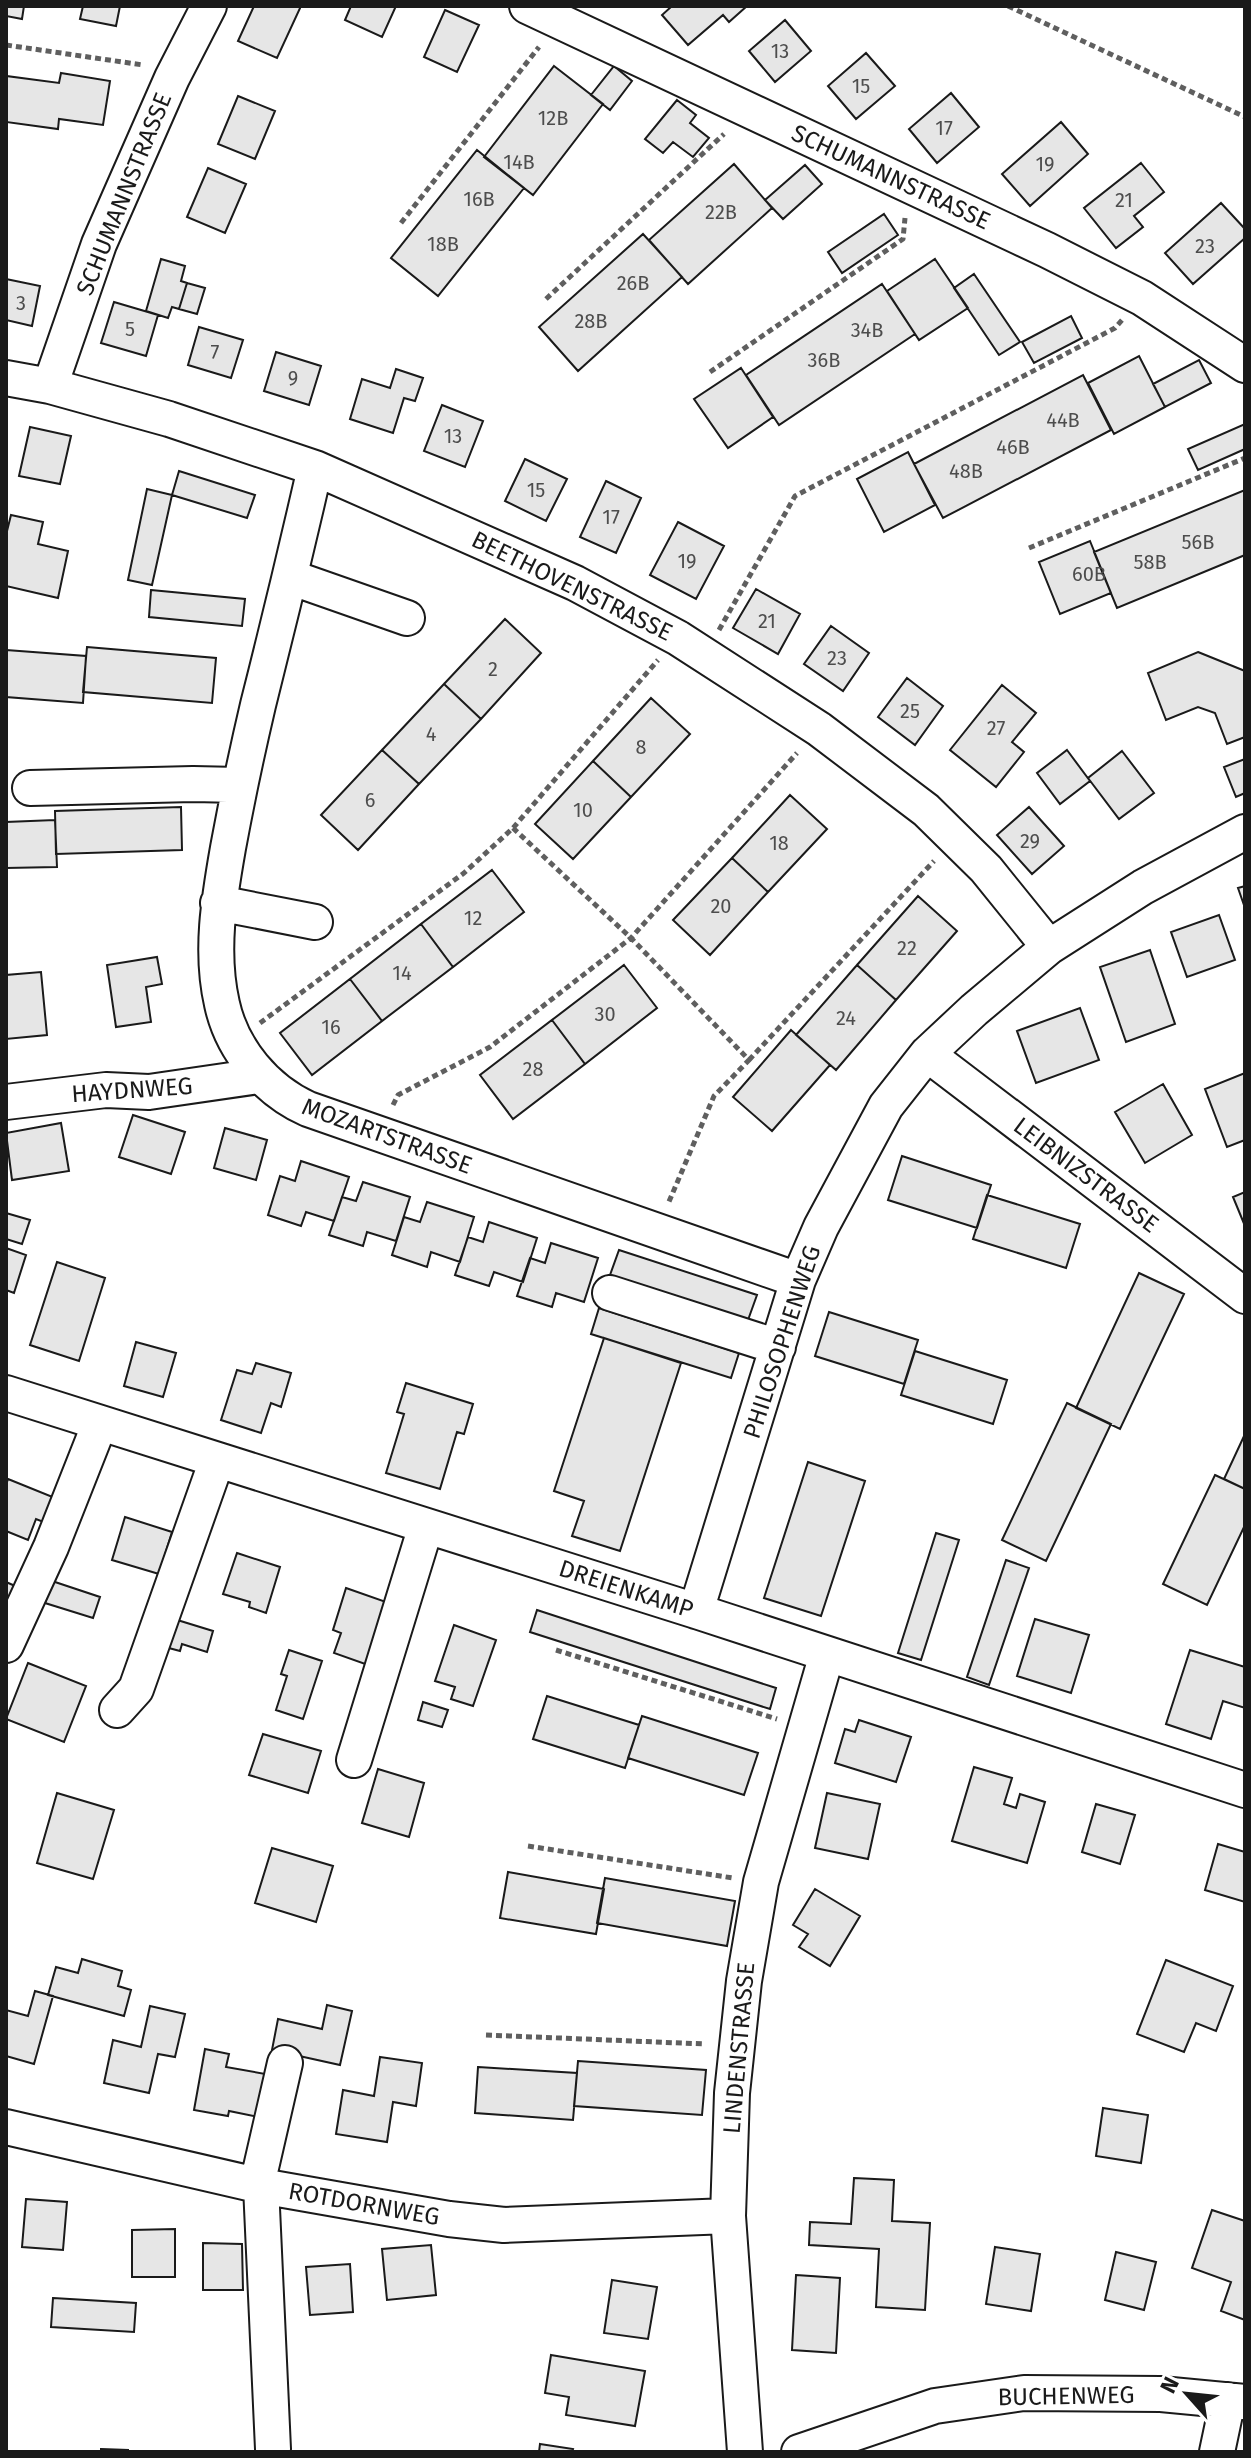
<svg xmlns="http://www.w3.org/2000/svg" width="1251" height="2458" viewBox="0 0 1251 2458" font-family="'Fira Sans',sans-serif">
	<rect width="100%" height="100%" fill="#fff"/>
	<!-- building -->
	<path fill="#e6e6e6" stroke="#1a1a1a" stroke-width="2" d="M 6,6 L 24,6 L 22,19 L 6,16 Z
		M 83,6 L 120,6 L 116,26 L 80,19 Z
		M 254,6 L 301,6 L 277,58 L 238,41 Z
		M 351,6 L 396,6 L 382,37 L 345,20 Z
		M 672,6 L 747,6 L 729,22 L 723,15 L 688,45 L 662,15 Z
		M 445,10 L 479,25 L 457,72 L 424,57 Z
		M 785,20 L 811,51 L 775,82 L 749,51 Z
		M 866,53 L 895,86 L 856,119 L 828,86 Z
		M 554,66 L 603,104 L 533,195 L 484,157 Z
		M 614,66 L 632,81 L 610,110 L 591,95 Z
		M 61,73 L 110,81 L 103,125 L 59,119 L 58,129 L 6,122 L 6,76 L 59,83 Z
		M 951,93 L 979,127 L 937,163 L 909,129 Z
		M 238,96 L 275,111 L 255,159 L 218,144 Z
		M 677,100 L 696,115 L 690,123 L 709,138 L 693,157 L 673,142 L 663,153 L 645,139 Z
		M 1061,122 L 1088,154 L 1030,206 L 1002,174 Z
		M 477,150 L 524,188 L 438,296 L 391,258 Z
		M 1141,163 L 1164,192 L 1134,216 L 1143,227 L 1116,248 L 1084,208 Z
		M 734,164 L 772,208 L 688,284 L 649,240 Z
		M 805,165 L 822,184 L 783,219 L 765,200 Z
		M 208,168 L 246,184 L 225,233 L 187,217 Z
		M 1221,203 L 1245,229 L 1245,238 L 1193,284 L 1165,253 Z
		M 884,214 L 898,235 L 842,273 L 828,252 Z
		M 643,234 L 682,277 L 578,371 L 539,327 Z
		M 161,259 L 185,266 L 181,281 L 187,283 L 179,309 L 172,307 L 168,318 L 146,311 Z
		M 935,259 L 968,308 L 919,340 L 887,291 Z
		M 974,274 L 1020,342 L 999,355 L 954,288 Z
		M 6,279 L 40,286 L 32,326 L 6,320 Z
		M 187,283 L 205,288 L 197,314 L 179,309 Z
		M 882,284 L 915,334 L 779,425 L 746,375 Z
		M 114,302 L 158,315 L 146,356 L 101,343 Z
		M 1071,316 L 1082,338 L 1034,363 L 1022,342 Z
		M 199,327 L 243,340 L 231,378 L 188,365 Z
		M 276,352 L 321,366 L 309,405 L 264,391 Z
		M 1139,356 L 1165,407 L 1114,434 L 1088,383 Z
		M 1199,360 L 1211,383 L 1165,407 L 1153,384 Z
		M 741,368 L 773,417 L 728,448 L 694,399 Z
		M 396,369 L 423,378 L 415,401 L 404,398 L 393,433 L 350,419 L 362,379 L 390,388 Z
		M 1083,375 L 1111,430 L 943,518 L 914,464 Z
		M 442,405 L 483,421 L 465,467 L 424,451 Z
		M 1245,424 L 1245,449 L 1198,470 L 1188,449 Z
		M 30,427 L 71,436 L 60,484 L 19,476 Z
		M 908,452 L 935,505 L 884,532 L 857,479 Z
		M 525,459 L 567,479 L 546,521 L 505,501 Z
		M 179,471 L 255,495 L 247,518 L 172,495 Z
		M 606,481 L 641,498 L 616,553 L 580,537 Z
		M 147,489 L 172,495 L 152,585 L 128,580 Z
		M 1245,490 L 1245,555 L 1117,608 L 1094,552 Z
		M 11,515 L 43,522 L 38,544 L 68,551 L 58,598 L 6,586 L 6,535 Z
		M 678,522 L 724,546 L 696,599 L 650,575 Z
		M 1090,541 L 1111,593 L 1060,614 L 1039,562 Z
		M 756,589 L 800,614 L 778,654 L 733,628 Z
		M 151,590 L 245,599 L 242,626 L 149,617 Z
		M 505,619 L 541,653 L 481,719 L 444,684 Z
		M 831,626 L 869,653 L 843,691 L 804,664 Z
		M 87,647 L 216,658 L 212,703 L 83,692 Z
		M 6,650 L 86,656 L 83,703 L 6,697 Z
		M 1198,652 L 1245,671 L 1245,737 L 1227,744 L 1215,713 L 1198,707 L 1166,720 L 1148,673 Z
		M 907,678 L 943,706 L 915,745 L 878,717 Z
		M 444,684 L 481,719 L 419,784 L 382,750 Z
		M 1002,685 L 1036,713 L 1012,742 L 1024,752 L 996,787 L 950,750 Z
		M 651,698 L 690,734 L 631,797 L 593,761 Z
		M 382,750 L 419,784 L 358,850 L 321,815 Z
		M 1067,750 L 1090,781 L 1060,804 L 1037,773 Z
		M 1122,751 L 1154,793 L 1119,819 L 1088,778 Z
		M 1245,759 L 1245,793 L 1236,797 L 1224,767 Z
		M 593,761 L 631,797 L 573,859 L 535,824 Z
		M 790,795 L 827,829 L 768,892 L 732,858 Z
		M 181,807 L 182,850 L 56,854 L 55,811 Z
		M 1029,807 L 1064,846 L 1032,874 L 997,835 Z
		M 55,820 L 57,867 L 6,868 L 6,822 Z
		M 732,858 L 768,892 L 710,955 L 673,920 Z
		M 492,870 L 524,912 L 453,967 L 421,924 Z
		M 1245,886 L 1245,908 L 1238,888 Z
		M 918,896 L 957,931 L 896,1000 L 857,965 Z
		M 1219,915 L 1235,960 L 1187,977 L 1171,932 Z
		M 421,924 L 453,967 L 382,1021 L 350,979 Z
		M 1150,950 L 1175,1024 L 1126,1042 L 1100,967 Z
		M 157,957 L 162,984 L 146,987 L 151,1022 L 116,1027 L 107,965 Z
		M 624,965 L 657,1008 L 585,1064 L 552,1020 Z
		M 857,965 L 896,1000 L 836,1070 L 796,1035 Z
		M 41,972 L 47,1035 L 6,1039 L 6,975 Z
		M 350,979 L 382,1021 L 312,1075 L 280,1033 Z
		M 1080,1008 L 1099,1060 L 1036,1083 L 1017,1031 Z
		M 552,1020 L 585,1064 L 513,1119 L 480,1075 Z
		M 791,1030 L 830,1065 L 772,1131 L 733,1097 Z
		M 1245,1073 L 1245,1140 L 1227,1147 L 1205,1089 Z
		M 1163,1084 L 1192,1135 L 1145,1163 L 1115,1112 Z
		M 133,1115 L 185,1132 L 171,1174 L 119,1157 Z
		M 61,1123 L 69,1171 L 12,1180 L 6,1133 Z
		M 225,1128 L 267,1140 L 256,1180 L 214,1168 Z
		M 902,1156 L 991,1185 L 977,1228 L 888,1200 Z
		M 301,1161 L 349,1177 L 334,1221 L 306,1212 L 301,1226 L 268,1215 L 280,1176 L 295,1181 Z
		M 363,1182 L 410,1197 L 396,1241 L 367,1232 L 363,1246 L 329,1235 L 342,1197 L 356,1201 Z
		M 1245,1192 L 1245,1226 L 1233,1197 Z
		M 987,1195 L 1080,1224 L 1066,1268 L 973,1239 Z
		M 427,1202 L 474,1217 L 460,1262 L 431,1252 L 427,1267 L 392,1255 L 404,1217 L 420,1222 Z
		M 6,1213 L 30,1220 L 22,1244 L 6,1239 Z
		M 489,1222 L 537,1238 L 523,1282 L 494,1272 L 489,1286 L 455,1275 L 468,1237 L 483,1242 Z
		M 551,1243 L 598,1258 L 584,1302 L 556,1293 L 552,1307 L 517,1296 L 530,1258 L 545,1263 Z
		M 6,1248 L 26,1255 L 14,1293 L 6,1290 Z
		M 619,1250 L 757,1295 L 748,1320 L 610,1275 Z
		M 57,1262 L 105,1278 L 79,1361 L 30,1345 Z
		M 1139,1273 L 1184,1294 L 1120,1429 L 1076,1408 Z
		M 599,1308 L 739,1353 L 731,1378 L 591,1334 Z
		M 829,1312 L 918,1340 L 904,1384 L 815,1356 Z
		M 604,1338 L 681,1363 L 620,1551 L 572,1536 L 584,1501 L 554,1491 Z
		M 136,1342 L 176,1353 L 163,1397 L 124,1386 Z
		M 915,1351 L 1007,1380 L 993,1424 L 901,1395 Z
		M 256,1363 L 291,1373 L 281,1407 L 271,1403 L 261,1433 L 221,1420 L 237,1370 L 252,1374 Z
		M 406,1383 L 473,1404 L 464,1434 L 457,1432 L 440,1489 L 386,1473 L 404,1414 L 397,1412 Z
		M 1067,1403 L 1111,1424 L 1046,1561 L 1002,1540 Z
		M 1245,1434 L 1245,1489 L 1224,1479 Z
		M 808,1462 L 865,1481 L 821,1616 L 764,1598 Z
		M 1215,1475 L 1245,1489 L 1245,1525 L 1207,1605 L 1163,1584 Z
		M 8,1479 L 65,1502 L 54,1526 L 36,1519 L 28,1540 L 6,1531 L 6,1485 Z
		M 125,1517 L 172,1532 L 159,1574 L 112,1560 Z
		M 936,1533 L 959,1540 L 921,1660 L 898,1653 Z
		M 237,1553 L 280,1567 L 266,1613 L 249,1607 L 250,1602 L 223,1594 Z
		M 1006,1560 L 1029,1568 L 989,1685 L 967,1677 Z
		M 52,1581 L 100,1597 L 93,1618 L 45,1603 Z
		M 6,1582 L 22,1589 L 6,1611 Z
		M 346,1588 L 389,1603 L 368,1665 L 334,1653 L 341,1633 L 333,1630 Z
		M 537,1610 L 776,1688 L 770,1709 L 530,1632 Z
		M 174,1619 L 213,1631 L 207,1652 L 182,1644 L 180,1651 L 165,1647 Z
		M 1035,1619 L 1089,1635 L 1071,1693 L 1017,1676 Z
		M 454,1625 L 496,1640 L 473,1706 L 451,1699 L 455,1687 L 435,1681 Z
		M 289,1650 L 322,1661 L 303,1719 L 276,1710 L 287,1676 L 281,1674 Z
		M 1190,1650 L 1245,1667 L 1245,1708 L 1223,1701 L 1211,1739 L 1166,1724 Z
		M 28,1663 L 86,1686 L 64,1742 L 6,1719 Z
		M 547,1696 L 639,1725 L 625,1768 L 533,1739 Z
		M 423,1702 L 448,1710 L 442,1727 L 418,1720 Z
		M 642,1716 L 758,1753 L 744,1795 L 628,1758 Z
		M 859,1720 L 911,1737 L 896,1782 L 835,1763 L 845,1729 L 855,1732 Z
		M 263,1734 L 321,1751 L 308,1793 L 249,1775 Z
		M 974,1767 L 1012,1778 L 1004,1804 L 1016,1808 L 1020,1794 L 1045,1802 L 1027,1863 L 952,1841 Z
		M 378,1769 L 424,1783 L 409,1837 L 362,1823 Z
		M 57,1793 L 114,1810 L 93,1879 L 37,1863 Z
		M 827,1793 L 880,1804 L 868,1859 L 815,1848 Z
		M 1096,1804 L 1135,1815 L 1120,1864 L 1082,1852 Z
		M 1218,1844 L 1245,1852 L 1245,1902 L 1205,1890 Z
		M 272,1848 L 333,1866 L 316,1922 L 255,1903 Z
		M 508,1872 L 604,1889 L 596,1934 L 500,1918 Z
		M 605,1878 L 735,1901 L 727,1946 L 597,1923 Z
		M 815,1889 L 860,1916 L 830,1966 L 799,1947 L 808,1934 L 793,1925 Z
		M 82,1959 L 122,1971 L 118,1986 L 131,1990 L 124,2016 L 48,1995 L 56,1967 L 78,1973 Z
		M 1166,1960 L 1233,1986 L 1216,2031 L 1196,2023 L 1184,2052 L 1137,2034 Z
		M 35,1991 L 53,1996 L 34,2064 L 6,2056 L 6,2010 L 28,2016 Z
		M 327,2005 L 352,2011 L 340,2065 L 272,2050 L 278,2019 L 322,2029 Z
		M 150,2006 L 185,2014 L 175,2057 L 158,2054 L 149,2093 L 104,2083 L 113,2040 L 141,2047 Z
		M 205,2049 L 229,2054 L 226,2067 L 271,2075 L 263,2118 L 229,2111 L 228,2116 L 194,2110 Z
		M 380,2057 L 422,2063 L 416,2106 L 393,2102 L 387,2142 L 336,2134 L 343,2090 L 374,2096 Z
		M 578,2061 L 706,2070 L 702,2115 L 574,2106 Z
		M 478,2067 L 577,2073 L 573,2120 L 475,2113 Z
		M 1103,2108 L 1148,2115 L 1141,2163 L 1096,2156 Z
		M 854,2178 L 894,2180 L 892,2221 L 930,2223 L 925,2310 L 876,2307 L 879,2249 L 809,2245 L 810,2222 L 851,2224 Z
		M 26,2199 L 67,2202 L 63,2250 L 22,2247 Z
		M 1212,2210 L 1245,2221 L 1245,2320 L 1221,2311 L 1231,2282 L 1192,2268 Z
		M 175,2229 L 175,2277 L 132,2277 L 132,2230 Z
		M 203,2243 L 242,2244 L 243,2290 L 203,2290 Z
		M 431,2245 L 436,2295 L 387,2300 L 382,2249 Z
		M 995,2247 L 1040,2254 L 1031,2311 L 986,2304 Z
		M 1116,2252 L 1156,2262 L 1144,2310 L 1105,2300 Z
		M 350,2264 L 353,2312 L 310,2315 L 306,2267 Z
		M 796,2275 L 840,2278 L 836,2353 L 792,2350 Z
		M 612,2280 L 657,2287 L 648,2339 L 604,2333 Z
		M 53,2298 L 136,2303 L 134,2332 L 51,2327 Z
		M 551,2355 L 645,2371 L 635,2426 L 566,2415 L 569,2397 L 545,2393 Z
		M 540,2444 L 573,2449 L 572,2452 L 539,2452 Z
		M 101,2449 L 128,2450 L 128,2452 L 101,2452 Z"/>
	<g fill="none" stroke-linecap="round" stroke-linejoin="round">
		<defs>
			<path id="minor" d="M 527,6 L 1047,250 L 1142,298 L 1245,365
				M 6,378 L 50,386 L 169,419 L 315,468 L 575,583 L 678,638 L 819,729 L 926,810 L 986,869 L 1049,947
				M 50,386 L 99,244 L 172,78 L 209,6
				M 315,468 C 297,547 278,626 258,705 C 247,752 237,799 228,848 C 219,899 210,952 222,1004 C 232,1050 266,1090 308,1109 L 798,1280
				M 290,577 L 407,618
				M 30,788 L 193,784 L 239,785
				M 218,903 L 315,922
				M 927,1054 L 1245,1296
				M 6,1102 L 106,1090 L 149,1092 L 259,1076
				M 610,1293 L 778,1347
				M 6,1393 L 696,1611 L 1245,1790
				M 696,1611 L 798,1280 L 821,1227 L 886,1106 L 927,1054 L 974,1010 L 1049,947 L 1143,887 L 1245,832
				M 6,1645 L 51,1547 L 100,1423
				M 117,1710 L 136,1689 L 217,1460
				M 354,1760 L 426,1526
				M 6,2127 L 261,2186 L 449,2219 L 504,2225 L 728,2216
				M 257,2185 L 285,2063
				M 261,2186 L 273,2449
				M 745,2452 L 728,2216 L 732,2093 L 744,1981 L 761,1882 L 827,1654
				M 799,2452 L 935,2406 L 1024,2393 L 1161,2394 L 1245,2402
				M 1217,2452 L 1228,2400"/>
		</defs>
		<!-- minor casing -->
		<use href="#minor" stroke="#1a1a1a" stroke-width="38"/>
		<!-- path -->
		<path stroke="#5f5f5f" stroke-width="5" stroke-dasharray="6 4" stroke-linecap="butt" d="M 1008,6 L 1245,117
			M 6,45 L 143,65
			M 401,223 L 539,47
			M 546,299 L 724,134
			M 710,372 L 903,239 L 905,218
			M 1029,548 L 1245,458
			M 719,630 L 795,496 L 1115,328 L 1122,320
			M 513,828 L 631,938 L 749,1060 L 714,1096 L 668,1204
			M 260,1023 L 464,873 L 513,828 L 658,660
			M 749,1060 L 934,861
			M 393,1105 L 398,1095 L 490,1047 L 631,938 L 797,753
			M 556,1650 L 777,1719
			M 528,1846 L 733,1878
			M 486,2035 L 705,2044"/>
		<!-- minor -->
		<use href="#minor" stroke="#fff" stroke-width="34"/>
	</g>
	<g text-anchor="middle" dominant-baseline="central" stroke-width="6" stroke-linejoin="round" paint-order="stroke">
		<!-- number labels -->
		<g font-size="20" fill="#4d4d4d">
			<text x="780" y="51">13</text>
			<text x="861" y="86">15</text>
			<text x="553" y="118">12B</text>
			<text x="944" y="128">17</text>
			<text x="519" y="162">14B</text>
			<text x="1045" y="164">19</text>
			<text x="479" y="199">16B</text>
			<text x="1124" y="200">21</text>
			<text x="721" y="212">22B</text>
			<text x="443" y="244">18B</text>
			<text x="1205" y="246">23</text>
			<text x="633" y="283">26B</text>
			<text x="21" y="303">3</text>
			<text x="591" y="321">28B</text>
			<text x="130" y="329">5</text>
			<text x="867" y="330">34B</text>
			<text x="215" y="352">7</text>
			<text x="824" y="360">36B</text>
			<text x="293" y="378">9</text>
			<text x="1063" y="420">44B</text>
			<text x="453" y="436">13</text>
			<text x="1013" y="447">46B</text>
			<text x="966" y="471">48B</text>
			<text x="536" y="490">15</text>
			<text x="611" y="517">17</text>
			<text x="1198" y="542">56B</text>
			<text x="687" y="561">19</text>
			<text x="1150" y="562">58B</text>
			<text x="1089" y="574">60B</text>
			<text x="767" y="621">21</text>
			<text x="837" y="658">23</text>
			<text x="493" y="669">2</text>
			<text x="910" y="711">25</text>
			<text x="996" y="728">27</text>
			<text x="431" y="734">4</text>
			<text x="641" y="747">8</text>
			<text x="370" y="800">6</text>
			<text x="583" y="810">10</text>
			<text x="1030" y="841">29</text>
			<text x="779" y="843">18</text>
			<text x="721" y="906">20</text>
			<text x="473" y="918">12</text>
			<text x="907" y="948">22</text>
			<text x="402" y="973">14</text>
			<text x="605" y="1014">30</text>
			<text x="846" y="1018">24</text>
			<text x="331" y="1027">16</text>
			<text x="533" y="1069">28</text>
		</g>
		<!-- street labels -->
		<g font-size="24" fill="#1a1a1a" stroke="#fff">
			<text transform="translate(891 177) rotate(25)">SCHUMANNSTRASSE</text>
			<text transform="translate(124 194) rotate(-68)">SCHUMANNSTRASSE</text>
			<text transform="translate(572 586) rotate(26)">BEETHOVENSTRASSE</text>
			<text transform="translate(132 1090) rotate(-4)">HAYDNWEG</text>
			<text transform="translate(387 1136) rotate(20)">MOZARTSTRASSE</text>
			<text transform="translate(1086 1175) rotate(37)">LEIBNIZSTRASSE</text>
			<text transform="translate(782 1342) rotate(-72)">PHILOSOPHENWEG</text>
			<text transform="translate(626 1589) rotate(18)">DREIENKAMP</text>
			<text transform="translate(739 2048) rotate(-85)">LINDENSTRASSE</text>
			<text transform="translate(364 2204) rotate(10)">ROTDORNWEG</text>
			<text transform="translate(1066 2396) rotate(-1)">BUCHENWEG</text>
		</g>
	</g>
	<!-- border -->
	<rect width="1251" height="2458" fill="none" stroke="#1a1a1a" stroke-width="16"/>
	<!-- north arrow -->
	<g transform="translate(1187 2394) rotate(297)" stroke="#ffffff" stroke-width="6" paint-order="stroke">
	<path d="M0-6L14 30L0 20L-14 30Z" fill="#1a1a1a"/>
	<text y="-12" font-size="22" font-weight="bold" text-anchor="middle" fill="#1a1a1a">N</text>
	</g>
</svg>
